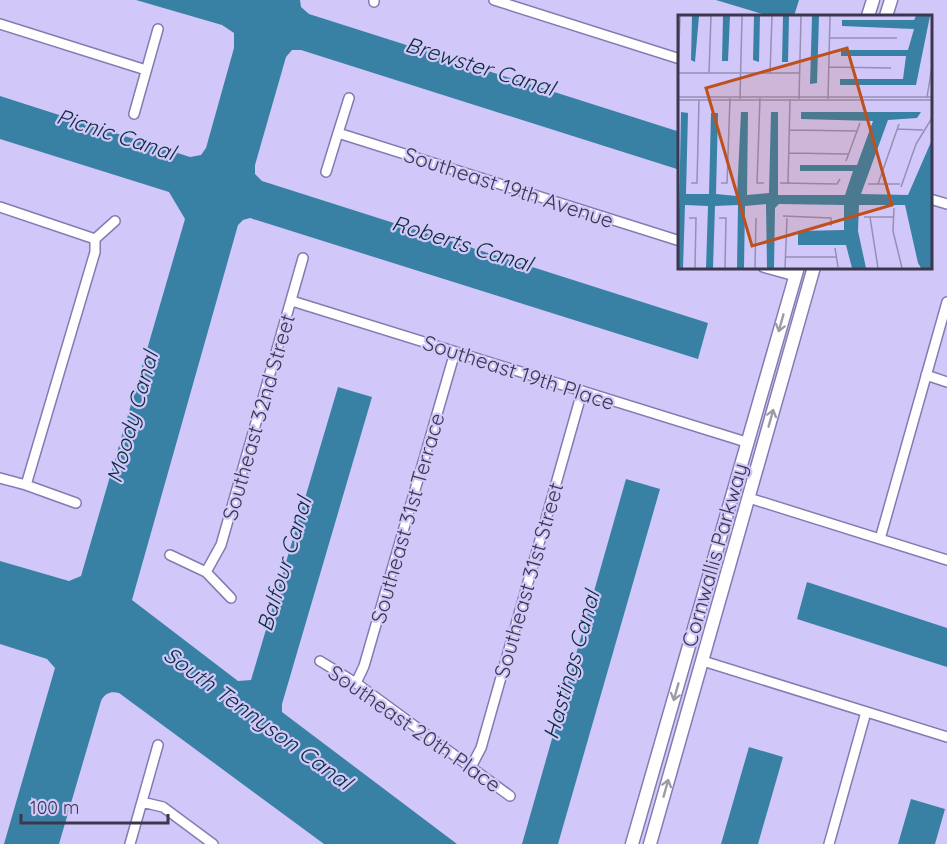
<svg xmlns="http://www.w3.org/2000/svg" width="947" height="844" viewBox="0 0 947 844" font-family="Quicksand,sans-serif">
	<rect width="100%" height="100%" fill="#d1c8f9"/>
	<!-- water -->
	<path fill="#3881a5" d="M 136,0 L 300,0 L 301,7 L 309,14 L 680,132 L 680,170 L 301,50 L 292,50 L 286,57 L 255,165 L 255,174 L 262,181 L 708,323 L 698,359 L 250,218 L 243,220 L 238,225 L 132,600 L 238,681 L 251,680 L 338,387 L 372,397 L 282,704 L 282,712 L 457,844 L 324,844 L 119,693 C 111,691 105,693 101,701 L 59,844 L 4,844 L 55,668 L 47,659 L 0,644 L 0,561 L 69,581 L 81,576 L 185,219 L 169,192 L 0,139 L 0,96 L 190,157 L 201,155 L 206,148 L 234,48 L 234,33 L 222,25 Z
		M 716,0 L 799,0 L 794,16 L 769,16 Z
		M 626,479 L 660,489 L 558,844 L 522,844 Z
		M 807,582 L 947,628 L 947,667 L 797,619 Z
		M 749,747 L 783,757 L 758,844 L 721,844 Z
		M 911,799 L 945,809 L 935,844 L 898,844 Z"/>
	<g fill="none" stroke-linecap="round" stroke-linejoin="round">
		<defs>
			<path id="minor" d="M 494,0 L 680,59
				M 374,2 L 374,0
				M 0,24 L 146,70
				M 134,114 L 158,29
				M 338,133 L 349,98
				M 326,172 L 338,133 L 680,241
				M 930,199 L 947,204
				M 0,207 L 95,239
				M 763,267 L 795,276
				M 292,301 L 746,442
				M 926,375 L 947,382
				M 0,478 L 26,485 L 95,252 L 95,239 L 115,221
				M 26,485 L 76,503
				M 749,498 L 947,560
				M 880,539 L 947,302
				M 170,555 L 206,572
				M 231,598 L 206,572 L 221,545 L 303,258
				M 320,661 L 356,683 L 510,796
				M 703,661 L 947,737
				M 356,683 L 364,666 L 455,352
				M 471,767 L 481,748 L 582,392
				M 142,802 L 163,807 L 213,844
				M 130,844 L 158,745
				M 829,844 L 866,712"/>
			<path id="tertiary" d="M 868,16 L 873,0
				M 886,16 L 891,0
				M 632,844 L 798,267
				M 650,844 L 814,267"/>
		</defs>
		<!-- minor casing -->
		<use href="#minor" stroke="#867ab2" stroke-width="12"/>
		<!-- tertiary casing -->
		<use href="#tertiary" stroke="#867ab2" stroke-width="15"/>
		<!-- minor -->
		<use href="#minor" stroke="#fff" stroke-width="9"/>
		<!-- tertiary -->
		<use href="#tertiary" stroke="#fff" stroke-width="12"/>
	</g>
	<!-- one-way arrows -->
	<defs><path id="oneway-shaft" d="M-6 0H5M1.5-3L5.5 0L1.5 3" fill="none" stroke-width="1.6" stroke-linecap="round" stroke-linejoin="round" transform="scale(1.5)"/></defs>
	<g stroke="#9e9ba7">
		<use href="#oneway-shaft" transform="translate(781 323) rotate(106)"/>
		<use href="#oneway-shaft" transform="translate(771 418) rotate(-74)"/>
		<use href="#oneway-shaft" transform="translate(676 692) rotate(106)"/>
		<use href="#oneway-shaft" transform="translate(666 788) rotate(-74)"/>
	</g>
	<g text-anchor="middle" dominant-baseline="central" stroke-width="4.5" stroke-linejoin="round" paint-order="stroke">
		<!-- street labels -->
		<g font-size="21" fill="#3c374f" stroke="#d1c8f9">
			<text transform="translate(509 187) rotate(18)">Southeast 19th Avenue</text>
			<text transform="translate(519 372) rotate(18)">Southeast 19th Place</text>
			<text transform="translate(258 417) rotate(-74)">Southeast 32nd Street</text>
			<text transform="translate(407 518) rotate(-74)">Southeast 31st Terrace</text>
			<text transform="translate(714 555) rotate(-74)">Cornwallis Parkway</text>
			<text transform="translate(528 580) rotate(-74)">Southeast 31st Street</text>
			<text transform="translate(415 728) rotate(35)">Southeast 20th Place</text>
		</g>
		<!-- water labels -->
		<g font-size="22" font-style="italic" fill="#0b2d3d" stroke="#d1c8f9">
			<text transform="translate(480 66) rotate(17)">Brewster Canal</text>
			<text transform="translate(116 134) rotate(18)">Picnic Canal</text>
			<text transform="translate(462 243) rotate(17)">Roberts Canal</text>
			<text transform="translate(132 417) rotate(-74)">Moody Canal</text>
			<text transform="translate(284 564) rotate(-73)">Balfour Canal</text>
			<text transform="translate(571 665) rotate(-74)">Hastings Canal</text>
			<text transform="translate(258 718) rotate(36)">South Tennyson Canal</text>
		</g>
	</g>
	<!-- overview -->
	<g transform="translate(678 15)">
		<rect width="254" height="254" fill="#d1c8f9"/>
		<path d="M 14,1 L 21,1 L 17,47 L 13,45 ZM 45,1 L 52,1 L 50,46 L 44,46 ZM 76,1 L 82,1 L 81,47 L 75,45 ZM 105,1 L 111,1 L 110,47 L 104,47 ZM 134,1 L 141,1 L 139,68 L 132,69 ZM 238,1 L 252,1 L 238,70 L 162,70 L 162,64 L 225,64 L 228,41 L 163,41 L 163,35 L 230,35 L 236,14 L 164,11 L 164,5 L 236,5 ZM 3,97 L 10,98 L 8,179 L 31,179 L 33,98 L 40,98 L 38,179 L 59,181 L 63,97 L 70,97 L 69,180 L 91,178 L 93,97 L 100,97 L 100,180 L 167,180 L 175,156 L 122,156 L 122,150 L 179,150 L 195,106 L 123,104 L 123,97 L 243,97 L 239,103 L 210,105 L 183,179 L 230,180 L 253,127 L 253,253 L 243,253 L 240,248 L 227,190 L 181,190 L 180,216 L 188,253 L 174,253 L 168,230 L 120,230 L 120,216 L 166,215 L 166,190 L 101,189 L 97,193 L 96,253 L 89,253 L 88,189 L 67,191 L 66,253 L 59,253 L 60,190 L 37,191 L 35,253 L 28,253 L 30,191 L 7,190 L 5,253 L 0,253 Z" fill="#3881a5"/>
		<path fill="none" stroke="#958eb5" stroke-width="1.5" d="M 152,23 L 219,23M 151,52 L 213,53M 0,58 L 121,58M 0,58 L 2,1M 31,58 L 33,1M 92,59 L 94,1M 0,82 L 254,82M 249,82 L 254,52M 82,83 L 79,168 L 86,168M 62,84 L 64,1M 121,84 L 123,1M 150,84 L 152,1M 0,85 L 254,85M 219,114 L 245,115M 111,115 L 179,116M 110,138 L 170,139M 168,146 L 182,108M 13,168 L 19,168 L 21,85M 43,168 L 49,168 L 52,83M 102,168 L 159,169 L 162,164M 110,168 L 112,84M 190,169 L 222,169M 200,169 L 221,109M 223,172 L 238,129 L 254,103M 216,193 L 215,216 L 224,253M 105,201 L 153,203 L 153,211M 186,202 L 215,202M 192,202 L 200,253M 11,203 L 18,203 L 17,253M 41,203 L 48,203 L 47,253M 157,233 L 160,252M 107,242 L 158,242M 77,253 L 78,203M 107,253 L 109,203"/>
		<path fill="#bd501d" fill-opacity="0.15" stroke="#bd501d" stroke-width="3" d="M 169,33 L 214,190 L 74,231 L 28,73 Z"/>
		<rect width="254" height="254" fill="none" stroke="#3c374f" stroke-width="3"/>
	</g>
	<!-- scale -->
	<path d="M21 814v9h147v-9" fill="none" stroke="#3c374f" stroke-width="3"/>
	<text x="30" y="814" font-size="18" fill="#3c374f" stroke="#d1c8f9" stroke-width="4.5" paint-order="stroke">100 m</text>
</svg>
